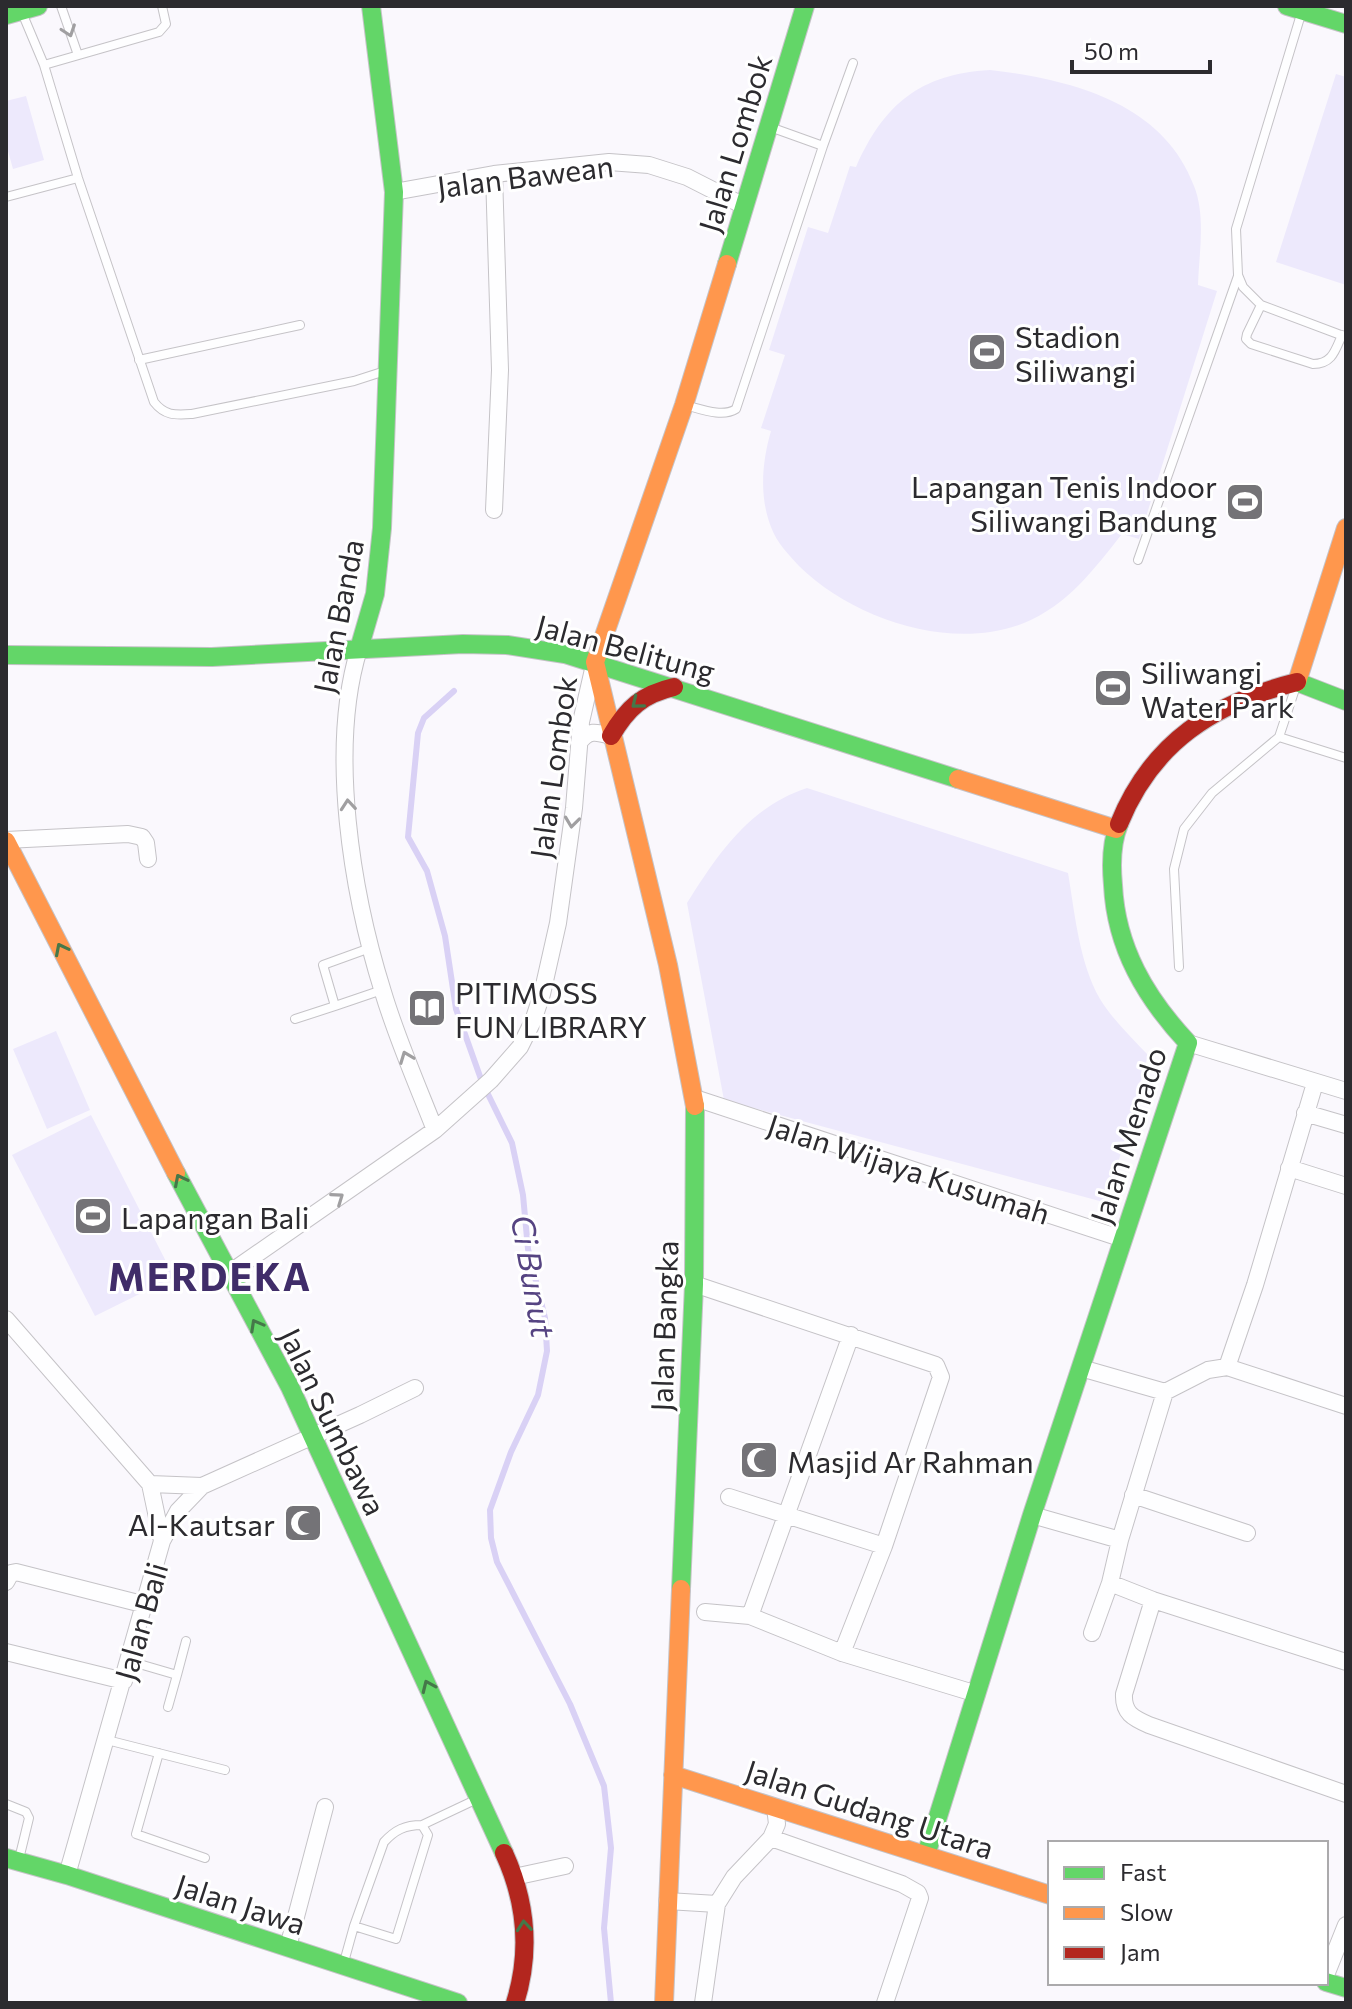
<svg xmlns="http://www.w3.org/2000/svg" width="1352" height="2009" viewBox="0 0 1352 2009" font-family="Commissioner,sans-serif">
	<rect width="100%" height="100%" fill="#faf8fd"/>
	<!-- green -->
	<path fill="#ede9fc" d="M 990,70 C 1069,79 1163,102 1194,186 C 1206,216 1199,253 1198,285 L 1217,291 L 1139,539 L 1122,534 C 1094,569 1068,605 1024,623 C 951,652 853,619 799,566 C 788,554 777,543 771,527 C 759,496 762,462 771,431 L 761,428 L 785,355 L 769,350 L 808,227 L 828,233 L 850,166 L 856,167 C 884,104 920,74 990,70 Z
		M 1336,74 L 1346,77 L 1346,285 L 1276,262 Z
		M 26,96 L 44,160 L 13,169 L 6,144 L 6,101 Z
		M 807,788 L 1068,873 C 1075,914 1079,962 1100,999 C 1113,1020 1131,1037 1148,1055 L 1107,1203 L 724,1100 L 687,903 C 718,854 749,807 807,788 Z
		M 56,1031 L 90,1110 L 47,1129 L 13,1049 Z
		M 91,1115 L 174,1277 L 95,1316 L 12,1155 Z"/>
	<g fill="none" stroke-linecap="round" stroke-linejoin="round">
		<!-- stream -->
		<path stroke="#d9d1f5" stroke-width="6" d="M 454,691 L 424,718 L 418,733 L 408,837 L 427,871 L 445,936 L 456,1009 L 482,1082 L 512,1143 L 523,1195 L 528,1249 L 545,1318 L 547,1351 L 538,1395 L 511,1452 L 490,1510 L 491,1538 L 497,1562 L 570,1704 L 604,1786 L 611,1848 L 604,1928 L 611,2003"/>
		<defs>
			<path id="lane" d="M 61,6 L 78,55
				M 1302,11 L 1236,229 L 1238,275 L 1243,287 L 1261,305 L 1346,337
				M 23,15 L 44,65 L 78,178 L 154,402 C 165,416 175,415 192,414 L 354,381 L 385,371
				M 44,65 L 159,32 L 166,24 L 162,6
				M 823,146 L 853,63
				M 6,197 L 78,178
				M 1261,305 L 1247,334 L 1246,339 L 1251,344 L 1313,364 C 1332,364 1335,351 1342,335
				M 139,360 L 300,325
				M 685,405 C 701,409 722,418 736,409 L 823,146 L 770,127
				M 1138,560 L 1238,276
				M 1279,737 L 1346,758
				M 1179,967 L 1174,869 L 1184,829 L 1212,793 L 1279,737 L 1296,686
				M 335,1006 L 382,990
				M 295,1019 L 335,1006 L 323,965 L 370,948
				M 129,1661 L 177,1675 L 186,1641
				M 168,1707 L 177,1675
				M 107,1740 L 225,1770
				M 159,1753 L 136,1834 L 205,1858
				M 6,1804 L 26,1812 L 29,1818 L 19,1859
				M 422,1825 L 475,1800
				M 344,1962 L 354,1926 L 384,1842 C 395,1830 405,1825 422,1825 L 428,1835 L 396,1939 L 354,1926"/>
			<path id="street" d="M 494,174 L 500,370 L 494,510
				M 394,192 L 494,174 L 609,162 L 649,165 L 687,177 L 744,206
				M 359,649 C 328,750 352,893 383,992 C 397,1039 417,1084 435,1130
				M 579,743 C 588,729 597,732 611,736
				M 6,840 L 128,834 L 142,837 L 146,843 L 148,859
				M 1188,1043 L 1346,1091
				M 695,1098 L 1123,1239
				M 1305,1113 L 1346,1125
				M 1289,1168 L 1346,1186
				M 228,1274 L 435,1130 L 491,1080 L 520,1047 L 533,1021 L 542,994 L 558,923 L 574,808 L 581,722 L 594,665
				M 694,1284 L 936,1365 L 941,1377 L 884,1546 L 842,1653
				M 6,1319 L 150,1484 L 162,1541 L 67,1875
				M 851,1335 L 750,1616 L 842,1653 L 977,1694
				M 1227,1367 L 1255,1285 L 1315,1083
				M 1081,1368 L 1165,1392 L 1208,1370 L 1227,1367 L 1346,1406
				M 150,1484 L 202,1486 L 360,1415 L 415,1388
				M 1133,1495 L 1247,1533
				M 729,1497 L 884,1546
				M 1032,1515 L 1120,1540
				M 162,1541 L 178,1511 L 202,1486
				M 6,1582 L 11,1573 L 16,1572 L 146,1605
				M 1110,1583 L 1153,1600 L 1346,1662
				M 1153,1600 L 1124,1694 C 1123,1713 1133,1718 1149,1725 L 1346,1794
				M 705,1612 L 750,1616
				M 1092,1633 L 1110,1583 L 1120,1540 L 1165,1392
				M 6,1652 L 124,1681
				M 771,1838 L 902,1884 L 918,1893 L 920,1898 L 885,2003
				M 514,1877 L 565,1866
				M 667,1901 L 717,1904
				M 288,1947 L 325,1807
				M 1326,1975 L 1346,1925
				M 703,2003 L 717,1904 L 734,1877 L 771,1838 L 777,1824 L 775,1807"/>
			<path id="fast" d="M 1287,6 L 1346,24
				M 6,15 L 38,6
				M 727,264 L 805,6
				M 359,649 L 375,594 L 382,528 L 394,192 L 371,6
				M 6,655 L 212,657 L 463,644 L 507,645 L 565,654 L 958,779
				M 1297,682 L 1346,701
				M 176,1173 L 290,1387 L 504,1853
				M 681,1589 L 694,1284 L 695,1106
				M 926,1855 L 1032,1515 L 1188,1043 C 1146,998 1116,948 1113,885 C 1111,864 1111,843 1119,824
				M 6,1858 L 67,1875 L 458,2003
				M 1326,1982 L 1346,1988"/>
			<path id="slow" d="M 595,662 L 668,965 L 695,1106
				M 595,662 L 684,405 L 727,264
				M 1297,682 L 1346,528
				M 958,779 L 1116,829
				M 6,841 L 176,1173
				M 673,1775 L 1050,1895
				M 664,2003 L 681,1589"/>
			<path id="jam" d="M 611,736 C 627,708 643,694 674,687
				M 1119,824 C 1152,742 1214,703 1297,682
				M 504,1853 C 526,1901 531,1952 515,2003"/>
		</defs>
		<!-- lane casing -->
		<use href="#lane" stroke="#c5c3c7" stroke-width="10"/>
		<!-- street casing -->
		<use href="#street" stroke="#c5c3c7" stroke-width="18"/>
		<!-- fast casing -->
		<use href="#fast" stroke="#c5c3c7" stroke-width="20"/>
		<!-- slow casing -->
		<use href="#slow" stroke="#c5c3c7" stroke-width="20"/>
		<!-- jam casing -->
		<use href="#jam" stroke="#c5c3c7" stroke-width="20"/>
		<!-- lane -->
		<use href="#lane" stroke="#fefeff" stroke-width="8"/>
		<!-- street -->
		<use href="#street" stroke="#fefeff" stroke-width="16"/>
		<!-- fast -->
		<use href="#fast" stroke="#63d668" stroke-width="18"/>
		<!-- slow -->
		<use href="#slow" stroke="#ff974d" stroke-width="18"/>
		<!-- jam -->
		<use href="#jam" stroke="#b3261e" stroke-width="18"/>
	</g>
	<!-- one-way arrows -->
	<defs><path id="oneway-chevron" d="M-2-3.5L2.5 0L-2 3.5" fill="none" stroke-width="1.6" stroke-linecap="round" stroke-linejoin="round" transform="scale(2)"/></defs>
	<g stroke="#a09fa1">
		<use href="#oneway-chevron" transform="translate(69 31) rotate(71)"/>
		<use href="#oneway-chevron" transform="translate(348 805) rotate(-95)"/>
		<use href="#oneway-chevron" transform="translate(572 822) rotate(97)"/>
		<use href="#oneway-chevron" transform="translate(406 1057) rotate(-111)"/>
		<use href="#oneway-chevron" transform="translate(338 1198) rotate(-35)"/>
	</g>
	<g stroke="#457849">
		<use href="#oneway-chevron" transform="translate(637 703) rotate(141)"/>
		<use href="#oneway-chevron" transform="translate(61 949) rotate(-117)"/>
		<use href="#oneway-chevron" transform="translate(180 1180) rotate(-117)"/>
		<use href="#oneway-chevron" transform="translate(256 1325) rotate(-119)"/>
		<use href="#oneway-chevron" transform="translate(428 1686) rotate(-114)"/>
		<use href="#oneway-chevron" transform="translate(524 1926) rotate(-95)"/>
	</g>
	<!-- icons -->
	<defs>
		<symbol id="stadium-square" viewBox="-11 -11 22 22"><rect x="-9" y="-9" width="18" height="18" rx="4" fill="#747377" stroke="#fff"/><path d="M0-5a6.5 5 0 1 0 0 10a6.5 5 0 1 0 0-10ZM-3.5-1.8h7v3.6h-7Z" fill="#fff"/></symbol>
		<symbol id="library-square" viewBox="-11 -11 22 22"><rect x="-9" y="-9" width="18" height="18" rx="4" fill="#747377" stroke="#fff"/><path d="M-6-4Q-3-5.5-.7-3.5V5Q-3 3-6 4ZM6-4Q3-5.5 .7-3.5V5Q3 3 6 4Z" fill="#fff"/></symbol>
		<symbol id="mosque-square" viewBox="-11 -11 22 22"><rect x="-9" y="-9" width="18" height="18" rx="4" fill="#747377" stroke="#fff"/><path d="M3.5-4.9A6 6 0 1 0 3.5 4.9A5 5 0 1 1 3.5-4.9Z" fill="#fff"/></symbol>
	</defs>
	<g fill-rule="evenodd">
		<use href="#stadium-square" x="965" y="330" width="44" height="44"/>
		<use href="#stadium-square" x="1223" y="480" width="44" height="44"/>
		<use href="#stadium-square" x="1091" y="666" width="44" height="44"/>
		<use href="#library-square" x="405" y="986" width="44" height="44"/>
		<use href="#stadium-square" x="71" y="1194" width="44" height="44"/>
		<use href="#mosque-square" x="737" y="1438" width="44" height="44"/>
		<use href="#mosque-square" x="281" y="1501" width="44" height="44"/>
	</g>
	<g text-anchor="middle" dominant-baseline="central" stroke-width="6" stroke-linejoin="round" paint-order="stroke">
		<!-- street labels -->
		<g font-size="30" fill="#2c2b2f" stroke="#fff">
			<text transform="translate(734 143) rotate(-73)">Jalan Lombok</text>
			<text transform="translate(525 175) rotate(-7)">Jalan Bawean</text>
			<text transform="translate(337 616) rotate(-79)">Jalan Banda</text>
			<text transform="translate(626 647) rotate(15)">Jalan Belitung</text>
			<text transform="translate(552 767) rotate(-82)">Jalan Lombok</text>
			<text transform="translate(1127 1135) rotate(-72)">Jalan Menado</text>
			<text transform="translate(909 1168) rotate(18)">Jalan Wijaya Kusumah</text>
			<text transform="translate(663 1326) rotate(-88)">Jalan Bangka</text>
			<text transform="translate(334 1421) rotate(64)">Jalan Sumbawa</text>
			<text transform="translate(140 1621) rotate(-74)">Jalan Bali</text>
			<text transform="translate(870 1808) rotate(18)">Jalan Gudang Utara</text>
			<text transform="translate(241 1903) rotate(18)">Jalan Jawa</text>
		</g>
		<!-- poi labels -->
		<g font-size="30" fill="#2c2b2f" stroke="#fff" text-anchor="start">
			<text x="1015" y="335">Stadion<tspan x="1015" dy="34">Siliwangi</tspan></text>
			<text x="1217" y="485" text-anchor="end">Lapangan Tenis Indoor<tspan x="1217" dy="34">Siliwangi Bandung</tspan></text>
			<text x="1141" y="671">Siliwangi<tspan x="1141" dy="34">Water Park</tspan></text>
			<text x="455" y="991">PITIMOSS<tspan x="455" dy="34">FUN LIBRARY</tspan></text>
			<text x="121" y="1216">Lapangan Bali</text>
			<text x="787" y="1460">Masjid Ar Rahman</text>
			<text x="275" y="1523" text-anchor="end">Al-Kautsar</text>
		</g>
		<!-- water labels -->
		<g font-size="32" font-style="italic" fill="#564482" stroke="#fff">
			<text transform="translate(534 1276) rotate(80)">Ci Bunut</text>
		</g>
		<!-- district labels -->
		<g font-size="38" font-weight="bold" letter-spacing="2" fill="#402d69" stroke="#fff">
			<text x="210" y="1275">MERDEKA</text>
		</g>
	</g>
	<!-- border -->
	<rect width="1352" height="2009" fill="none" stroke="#2c2b2f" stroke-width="16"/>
	<!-- legend -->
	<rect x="1048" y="1841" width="280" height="144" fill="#ffffff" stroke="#abaaac" stroke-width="2"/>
	<rect x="1064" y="1867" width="40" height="12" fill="#63d668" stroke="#abaaac" stroke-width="2"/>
	<text x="1120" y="1881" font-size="24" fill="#2c2b2f">Fast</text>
	<rect x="1064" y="1907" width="40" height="12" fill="#ff974d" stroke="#abaaac" stroke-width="2"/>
	<text x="1120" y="1921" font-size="24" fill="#2c2b2f">Slow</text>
	<rect x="1064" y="1947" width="40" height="12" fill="#b3261e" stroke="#abaaac" stroke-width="2"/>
	<text x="1120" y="1961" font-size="24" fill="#2c2b2f">Jam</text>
	<!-- scale -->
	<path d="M1072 60v12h138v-12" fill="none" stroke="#2c2b2f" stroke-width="4"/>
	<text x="1084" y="60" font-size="24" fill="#2c2b2f" stroke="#ffffff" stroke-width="6" paint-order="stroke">50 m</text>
</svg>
